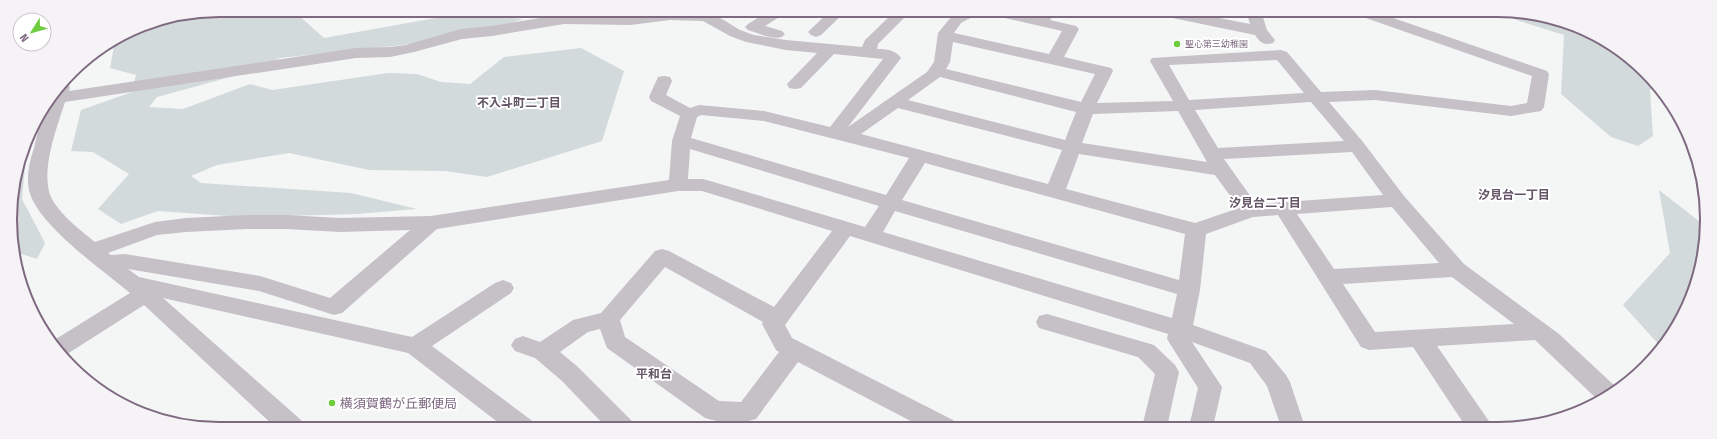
<svg xmlns="http://www.w3.org/2000/svg" width="1717" height="439" viewBox="0 0 1717 439" font-family="'Fira Sans Condensed','Noto Sans JP',sans-serif">
	<rect width="100%" height="100%" fill="#f4f6f5"/>
	<!-- green -->
	<path fill="#d3dadb" d="M 220,10 L 289,10 L 296,13 L 324,38 L 441,17 L 492,16 L 523,19 L 469,38 L 280,58 L 234,76 L 157,97 L 149,107 L 183,109 L 250,84 L 272,90 L 388,73 L 417,74 L 441,82 L 470,84 L 504,57 L 581,48 L 624,71 L 602,141 L 487,177 L 445,171 L 369,170 L 289,153 L 217,165 L 191,176 L 201,183 L 351,193 L 417,209 L 357,214 L 241,217 L 158,211 L 121,224 L 98,209 L 129,174 L 93,152 L 71,151 L 81,110 L 132,92 L 136,75 L 110,68 L 115,41 L 140,26 Z
		M 1491,12 L 1525,12 L 1577,29 L 1584,34 L 1586,33 L 1602,38 L 1657,86 L 1650,90 L 1653,136 L 1638,146 L 1611,137 L 1561,94 L 1564,35 Z
		M 24,155 L 26,155 L 22,199 L 45,243 L 37,259 L 15,252 L 10,206 Z
		M 1659,190 L 1704,225 L 1705,247 L 1685,312 L 1661,347 L 1623,305 L 1670,253 Z"/>
	<g fill="none" stroke-linecap="round" stroke-linejoin="round">
		<!-- minor -->
		<path fill="#c6c0c7" fill-rule="evenodd" d="M 769,11 L 786,11 L 784,14 L 765,26 L 782,31 L 785,34 L 782,37 C 772,40 758,33 748,30 L 745,27 L 748,24 Z
			M 830,11 L 846,11 L 821,35 L 816,37 L 811,35 L 808,32 L 811,29 Z
			M 887,11 L 908,11 L 909,13 L 878,44 L 877,49 C 886,49 896,50 901,58 L 848,127 L 927,72 L 934,62 L 938,33 L 951,17 L 962,11 L 980,11 L 978,14 L 961,23 L 954,33 L 1049,54 L 1062,31 L 987,14 L 985,11 L 1012,11 L 1037,17 L 1040,11 L 1055,11 L 1050,20 L 1076,26 L 1079,29 L 1064,57 L 1111,68 L 1113,71 L 1097,103 L 1173,101 L 1150,61 L 1152,58 L 1281,50 L 1287,52 L 1321,92 L 1375,90 L 1511,106 L 1527,103 L 1532,76 L 1363,17 L 1358,12 L 1376,12 L 1547,71 L 1549,74 L 1544,107 L 1541,111 L 1511,116 L 1375,100 L 1329,102 L 1363,142 L 1404,196 L 1464,264 L 1559,334 L 1617,388 L 1599,401 L 1535,340 L 1437,346 L 1493,427 L 1466,427 L 1413,347 L 1369,350 L 1361,347 L 1278,215 L 1253,217 L 1206,234 L 1200,290 L 1193,325 L 1266,351 L 1286,375 L 1290,382 L 1305,427 L 1281,427 L 1267,386 L 1250,363 L 1192,342 L 1222,387 L 1213,427 L 1189,427 L 1198,388 L 1167,339 L 1168,334 L 850,236 L 785,325 L 792,338 L 953,420 L 956,427 L 922,427 L 798,362 L 756,419 C 741,424 720,423 705,418 L 607,348 L 600,329 L 588,332 L 560,352 L 578,367 L 631,420 L 635,427 L 606,427 L 562,381 L 535,358 L 515,351 L 511,345 L 515,339 L 523,336 L 540,342 L 573,320 L 601,313 L 655,251 L 662,249 L 669,251 L 774,307 L 832,231 L 702,191 L 678,191 L 437,229 L 342,313 L 334,315 L 259,291 L 128,269 L 139,277 L 412,337 L 495,283 L 503,280 L 511,283 L 514,288 L 511,293 L 432,346 L 531,420 L 534,427 L 504,427 L 408,353 L 163,298 L 301,420 L 304,427 L 275,427 L 144,305 L 64,356 L 53,347 L 51,342 L 130,293 C 103,270 37,225 29,190 C 26,176 30,160 34,148 C 37,135 40,118 47,107 C 52,98 59,91 65,83 L 70,87 L 69,91 L 356,48 L 390,47 L 406,45 L 461,29 L 492,26 L 564,14 L 630,15 L 670,12 L 710,14 L 722,19 L 740,30 L 754,35 L 786,40 L 862,47 L 865,40 L 891,15 ZM 670,20 L 703,21 L 730,36 L 746,42 L 786,50 L 817,53 L 787,84 L 789,88 L 795,89 L 801,88 L 834,54 L 883,59 L 830,127 L 764,111 L 699,105 L 690,108 L 666,95 L 672,81 L 670,77 L 664,76 L 658,77 L 649,97 L 651,101 L 680,116 L 672,141 L 669,180 L 431,216 L 340,218 L 286,215 L 247,215 L 186,218 L 155,222 L 95,242 C 80,230 63,217 53,201 C 38,175 57,128 65,102 L 356,58 L 390,57 L 414,52 L 462,39 L 492,36 L 564,24 L 630,25 ZM 953,42 L 1095,74 L 1081,102 L 946,69 L 950,62 ZM 1277,60 L 1304,93 L 1189,100 L 1169,65 ZM 940,77 L 1076,112 L 1065,140 L 908,100 ZM 1311,102 L 1344,141 L 1218,148 L 1195,110 ZM 898,108 L 1062,150 L 1048,184 L 861,134 ZM 1178,111 L 1207,162 L 1082,143 L 1093,114 ZM 701,115 L 764,121 L 909,158 L 886,195 L 691,138 L 697,117 ZM 690,149 L 879,206 L 865,227 L 710,181 L 703,179 L 688,179 ZM 1352,152 L 1383,195 L 1256,204 L 1224,159 ZM 1079,154 L 1215,175 L 1239,208 L 1195,223 L 1066,189 ZM 925,163 L 1185,234 L 1179,280 L 902,200 ZM 1392,207 L 1439,263 L 1334,269 L 1297,214 ZM 895,211 L 1177,294 L 1172,318 L 883,232 ZM 247,229 L 286,229 L 340,232 L 410,230 L 330,298 L 260,276 L 125,254 L 111,255 L 108,253 L 157,235 L 186,232 ZM 665,267 L 763,322 L 762,324 L 776,350 L 779,352 L 741,402 L 719,401 L 625,337 L 620,320 ZM 1452,277 L 1514,324 L 1375,332 L 1343,284 Z
			M 1151,11 L 1183,11 L 1250,24 L 1246,11 L 1261,11 L 1267,30 L 1275,40 L 1273,43 C 1263,46 1260,42 1255,35 L 1158,15 L 1153,14 Z
			M 1047,314 L 1154,345 L 1175,365 L 1179,372 L 1167,427 L 1142,427 L 1155,374 L 1138,357 L 1039,328 L 1036,322 L 1039,316 Z"/>
	</g>
	<!-- markers -->
	<g fill="#6dcd3d" stroke="#fff" stroke-width="1.5">
		<circle cx="1177" cy="44" r="4"/>
		<circle cx="332" cy="403" r="4"/>
	</g>
	<g text-anchor="middle" dominant-baseline="central" stroke-width="4" stroke-linejoin="round" paint-order="stroke">
		<!-- far-poi labels -->
		<g font-size="9" fill="#7e6981" stroke="#fff" text-anchor="start">
			<text x="1185" y="44">聖心第三幼稚園</text>
		</g>
		<!-- neighbourhood labels -->
		<g font-size="12" font-weight="bold" fill="#655667" stroke="#fff">
			<text x="519" y="103">不入斗町二丁目</text>
			<text x="1514" y="195">汐見台一丁目</text>
			<text x="1265" y="203">汐見台二丁目</text>
			<text x="654" y="374">平和台</text>
		</g>
		<!-- near-poi labels -->
		<g font-size="13" fill="#7e6981" stroke="#fff" text-anchor="start">
			<text x="340" y="403">横須賀鶴が丘郵便局</text>
		</g>
	</g>
	<!-- crop -->
	<path d="M0 0H1717V439H0ZM219 17H1498A202 202 0 0 1 1700 219V220A202 202 0 0 1 1498 422H219A202 202 0 0 1 17 220V219A202 202 0 0 1 219 17Z" fill="#f5f3f5" fill-rule="evenodd"/>
	<path fill="none" stroke="#7e6981" stroke-width="2" d="M219 17H1498A202 202 0 0 1 1700 219V220A202 202 0 0 1 1498 422H219A202 202 0 0 1 17 220V219A202 202 0 0 1 219 17Z"/>
	<!-- north arrow -->
	<g transform="translate(32 32) rotate(233)"><circle r="19" fill="#ffffff" stroke="#cbc3cd"/>
	<path d="M0-3L7 15L0 10L-7 15Z" fill="#6dcd3d"/>
	<text y="-6" font-size="11" font-weight="bold" text-anchor="middle" fill="#7e6981">N</text>
	</g>
</svg>
